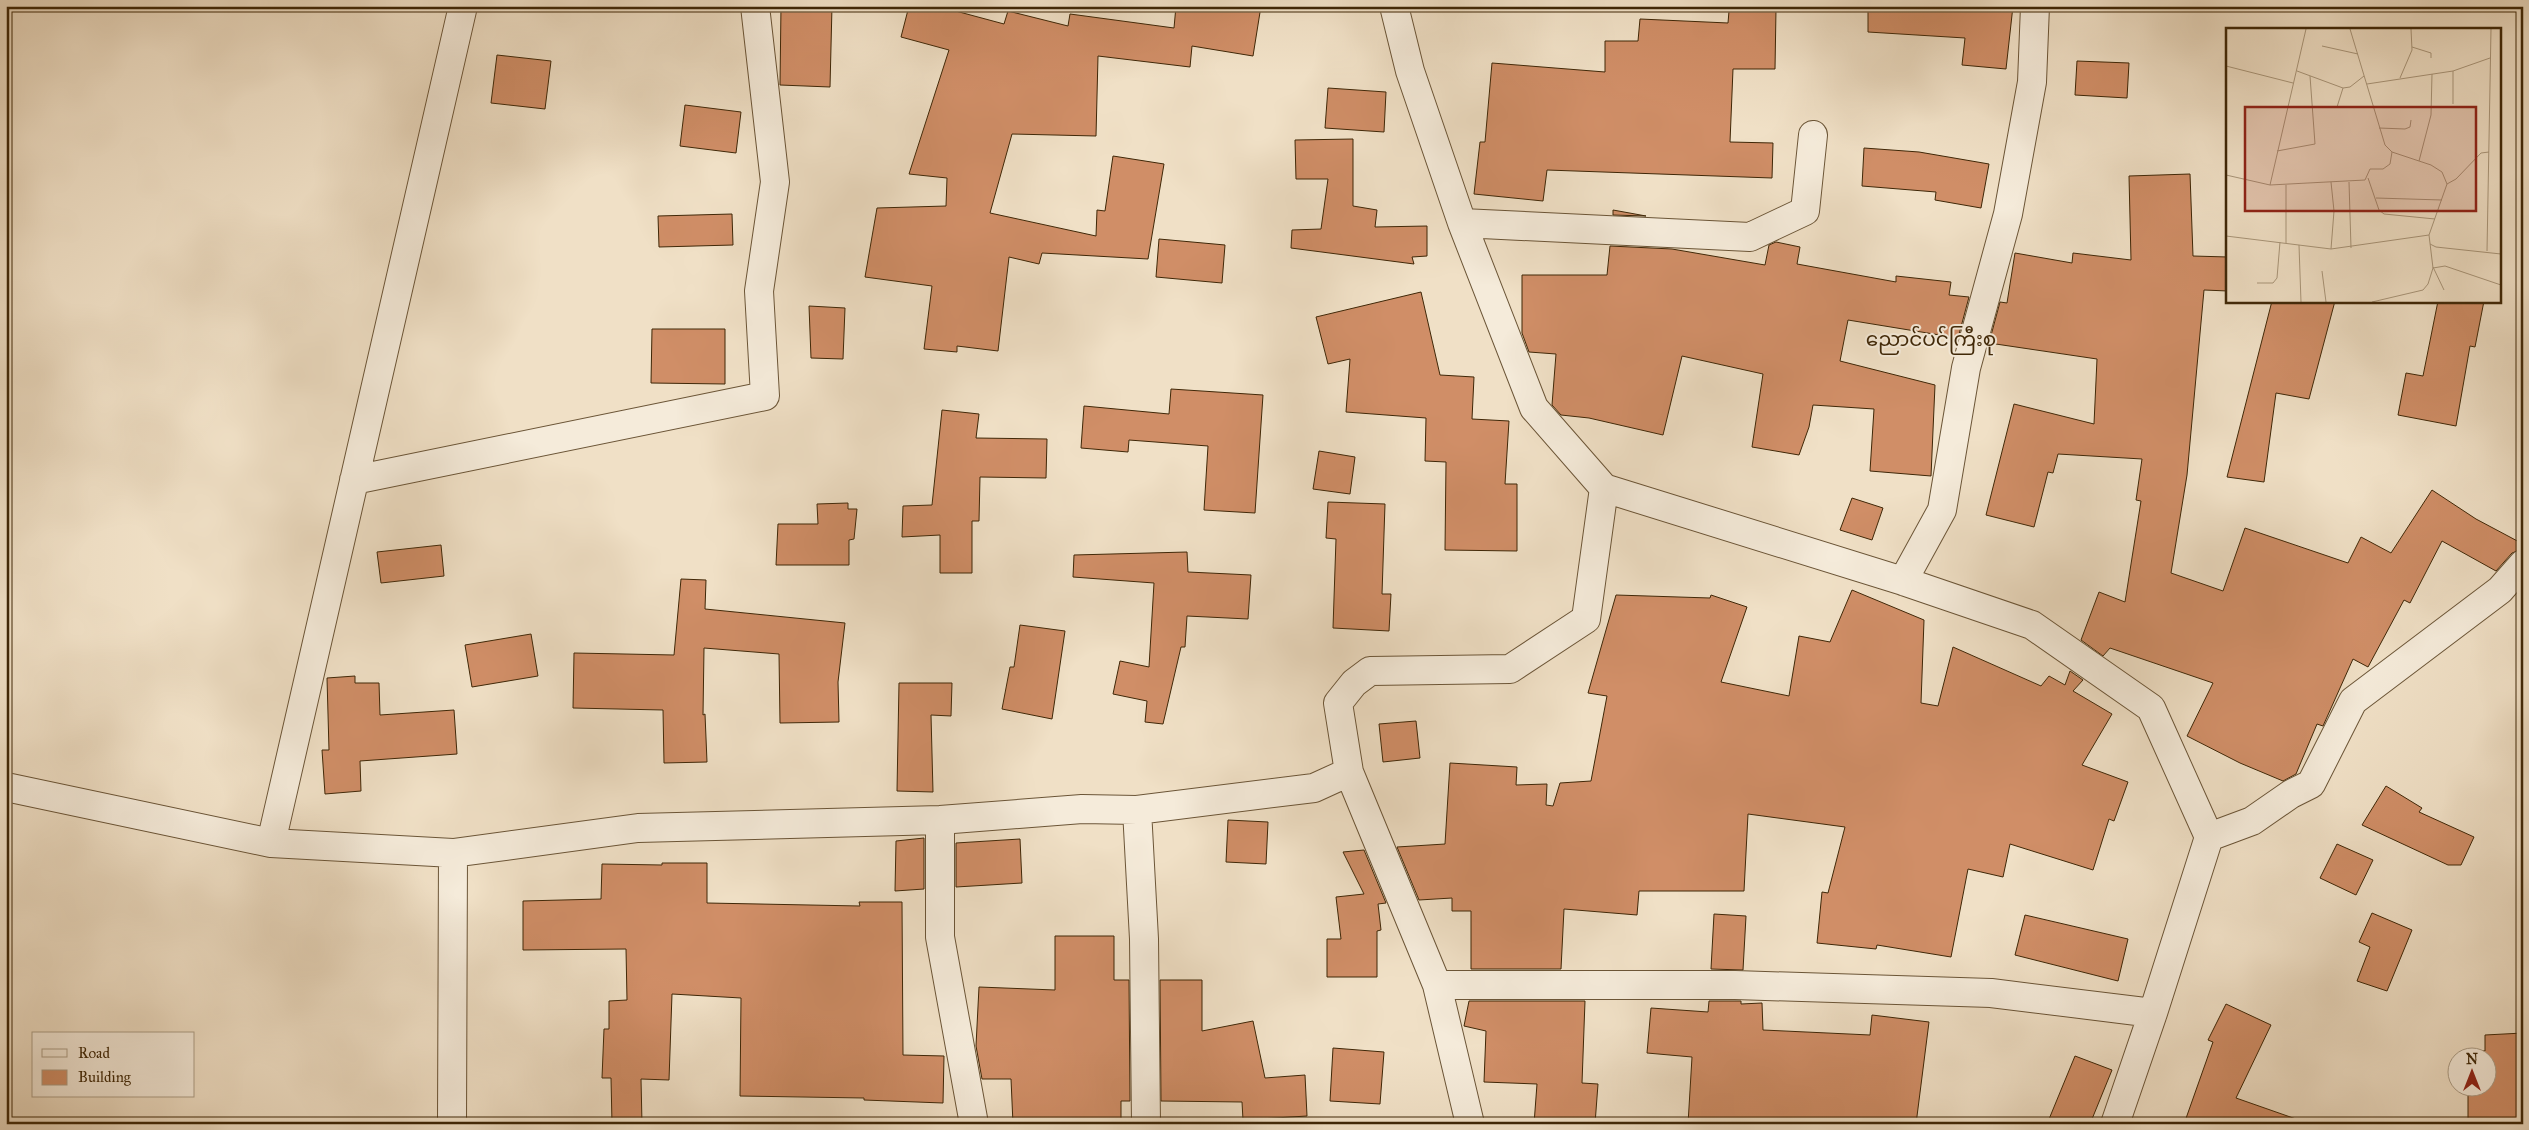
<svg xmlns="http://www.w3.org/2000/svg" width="2529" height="1130" viewBox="0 0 2529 1130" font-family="'IM FELL Great Primer','Noto Sans Myanmar',serif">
	<rect width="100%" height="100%" fill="#f0e0c6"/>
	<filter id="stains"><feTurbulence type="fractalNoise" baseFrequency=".004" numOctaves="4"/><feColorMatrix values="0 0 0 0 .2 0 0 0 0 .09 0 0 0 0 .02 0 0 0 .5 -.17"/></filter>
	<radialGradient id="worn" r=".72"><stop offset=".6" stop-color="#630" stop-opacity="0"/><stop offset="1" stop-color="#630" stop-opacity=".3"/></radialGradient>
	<!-- building -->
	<path fill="#d08e67" stroke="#3f2707" d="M 781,6 L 832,6 L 830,87 L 780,85 Z
		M 909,6 L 937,6 L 1004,24 L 1008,11 L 1068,26 L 1070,14 L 1174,28 L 1176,6 L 1261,6 L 1253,56 L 1192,46 L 1190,67 L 1098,56 L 1096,136 L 1012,134 L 990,213 L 1096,236 L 1097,210 L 1105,211 L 1113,156 L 1164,164 L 1148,259 L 1042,253 L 1039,264 L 1009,257 L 998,351 L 957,346 L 957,352 L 924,349 L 932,286 L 865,277 L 877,208 L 946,206 L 947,178 L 909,174 L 949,50 L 901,37 Z
		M 1868,6 L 2013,6 L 2006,69 L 1962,65 L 1965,38 L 1868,32 Z
		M 1776,9 L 1775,69 L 1733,69 L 1730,142 L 1773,143 L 1772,178 L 1547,170 L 1543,201 L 1474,194 L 1480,142 L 1485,142 L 1492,63 L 1605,72 L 1605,41 L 1638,41 L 1640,19 L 1728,23 L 1729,11 Z
		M 497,55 L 551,61 L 545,109 L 491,103 Z
		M 2077,61 L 2129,63 L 2127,98 L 2075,95 Z
		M 1328,88 L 1386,92 L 1384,132 L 1325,128 Z
		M 685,105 L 741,112 L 736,153 L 680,146 Z
		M 1353,139 L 1353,206 L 1377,210 L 1375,227 L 1427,226 L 1427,256 L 1412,257 L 1414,264 L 1291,248 L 1292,230 L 1321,229 L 1328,179 L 1296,179 L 1295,140 Z
		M 1864,148 L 1919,152 L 1989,164 L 1981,208 L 1935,200 L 1936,192 L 1862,186 Z
		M 2190,174 L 2193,256 L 2228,257 L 2228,291 L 2204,290 L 2187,475 L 2171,573 L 2223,591 L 2245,528 L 2348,563 L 2361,537 L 2391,553 L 2432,490 L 2476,519 L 2523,544 L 2523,549 L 2512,553 L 2496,571 L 2442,541 L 2410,603 L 2404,600 L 2368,667 L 2353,659 L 2323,726 L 2317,724 L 2296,774 L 2283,781 L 2240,763 L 2187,736 L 2213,683 L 2110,648 L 2103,656 L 2081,640 L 2099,592 L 2125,602 L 2141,501 L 2136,500 L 2142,459 L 2058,454 L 2053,473 L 2048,472 L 2034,527 L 1986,515 L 2014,404 L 2094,424 L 2097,359 L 1989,343 L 2000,302 L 2007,303 L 2015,253 L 2072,263 L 2073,253 L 2131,260 L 2129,176 Z
		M 1613,210 L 1646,216 L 1613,215 Z
		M 732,214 L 733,245 L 659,247 L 658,216 Z
		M 1159,239 L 1225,245 L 1222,283 L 1156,277 Z
		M 1776,242 L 1800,247 L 1797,264 L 1896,282 L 1896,276 L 1951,282 L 1949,295 L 1969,297 L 1958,338 L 1848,320 L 1840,361 L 1935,385 L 1931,476 L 1870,471 L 1874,409 L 1813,405 L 1809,427 L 1799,455 L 1752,447 L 1763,374 L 1682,356 L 1663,435 L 1589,418 L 1561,415 L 1552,405 L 1556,354 L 1529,352 L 1522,333 L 1522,275 L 1607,275 L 1610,246 L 1672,249 L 1765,265 L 1769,245 Z
		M 1421,292 L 1440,375 L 1474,377 L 1472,419 L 1509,421 L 1505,484 L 1517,484 L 1517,551 L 1445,550 L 1446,462 L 1425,461 L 1426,418 L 1346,412 L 1350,359 L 1328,364 L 1316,317 Z
		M 2272,301 L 2335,301 L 2309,399 L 2276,393 L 2264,482 L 2227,477 Z
		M 2438,301 L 2484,301 L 2475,347 L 2470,346 L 2456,426 L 2398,415 L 2406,373 L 2423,376 Z
		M 809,306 L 845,308 L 843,359 L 811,358 Z
		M 652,329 L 725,329 L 725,384 L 651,383 Z
		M 1171,389 L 1263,395 L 1255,513 L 1204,510 L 1208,446 L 1129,440 L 1128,452 L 1081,448 L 1084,406 L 1169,414 Z
		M 942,410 L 979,414 L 976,438 L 1047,439 L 1046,478 L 980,477 L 979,521 L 972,521 L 972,573 L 940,573 L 940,535 L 902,537 L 903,506 L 932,505 Z
		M 1319,451 L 1355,457 L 1350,494 L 1313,489 Z
		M 1852,498 L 1883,508 L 1872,540 L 1840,530 Z
		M 1328,502 L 1385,504 L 1382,594 L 1391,594 L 1389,631 L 1333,628 L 1336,539 L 1326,538 Z
		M 848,503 L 848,509 L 857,509 L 854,539 L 849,540 L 849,565 L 776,565 L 778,524 L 818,524 L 817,504 Z
		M 441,545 L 444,576 L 381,583 L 377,552 Z
		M 1187,552 L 1188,572 L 1251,575 L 1248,619 L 1187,616 L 1185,647 L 1181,647 L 1163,724 L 1145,722 L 1147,701 L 1113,694 L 1120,661 L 1149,667 L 1154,583 L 1073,577 L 1074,555 Z
		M 681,579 L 706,580 L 705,609 L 845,623 L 838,682 L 839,722 L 780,723 L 779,654 L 704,648 L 703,715 L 705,714 L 707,762 L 664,763 L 663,710 L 573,708 L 574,653 L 674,655 Z
		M 1852,590 L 1924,620 L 1921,703 L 1938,706 L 1953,647 L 2041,686 L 2049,676 L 2065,685 L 2070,671 L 2083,680 L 2073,691 L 2112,714 L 2082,765 L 2128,782 L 2114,821 L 2109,819 L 2093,870 L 2010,844 L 2003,877 L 1968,869 L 1951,957 L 1877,945 L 1876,949 L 1817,943 L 1822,892 L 1828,893 L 1845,827 L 1748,814 L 1744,891 L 1639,891 L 1637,915 L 1564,909 L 1561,969 L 1471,969 L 1471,911 L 1452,911 L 1452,898 L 1419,900 L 1397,847 L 1445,844 L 1450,763 L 1517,767 L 1516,785 L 1547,784 L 1546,805 L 1553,806 L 1560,783 L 1591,781 L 1607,696 L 1588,693 L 1616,595 L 1710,598 L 1711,595 L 1747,607 L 1721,682 L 1789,696 L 1799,636 L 1830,642 Z
		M 1020,625 L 1065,631 L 1052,719 L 1002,709 L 1010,667 L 1014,667 Z
		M 531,634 L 538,676 L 472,687 L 465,645 Z
		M 355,676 L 355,683 L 379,683 L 380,715 L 454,710 L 457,754 L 360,761 L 361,791 L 325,794 L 322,750 L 329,750 L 327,678 Z
		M 899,683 L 952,683 L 951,716 L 931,715 L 933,792 L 897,791 Z
		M 1416,721 L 1420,758 L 1383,762 L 1379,724 Z
		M 2386,786 L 2422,808 L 2419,812 L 2474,837 L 2461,865 L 2448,865 L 2362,825 Z
		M 1228,820 L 1268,822 L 1266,864 L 1226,862 Z
		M 924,838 L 924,889 L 895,891 L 896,841 Z
		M 1020,839 L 1022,883 L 956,887 L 956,843 Z
		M 2337,844 L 2373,860 L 2356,895 L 2320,878 Z
		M 1364,850 L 1386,903 L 1378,904 L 1381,930 L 1377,931 L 1377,977 L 1327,977 L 1327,939 L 1341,939 L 1336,897 L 1364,894 L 1343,852 Z
		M 662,863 L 707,863 L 707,903 L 860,906 L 859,902 L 902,902 L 903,1055 L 944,1056 L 943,1103 L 864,1100 L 864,1098 L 740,1096 L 741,998 L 672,994 L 669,1080 L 641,1079 L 642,1124 L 612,1124 L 611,1078 L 602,1078 L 604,1029 L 609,1029 L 609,1001 L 627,1000 L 626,949 L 523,950 L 523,901 L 601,899 L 602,864 L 662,865 Z
		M 2372,913 L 2412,930 L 2387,991 L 2357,981 L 2370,947 L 2359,942 Z
		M 1714,914 L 1746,916 L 1743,970 L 1711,969 Z
		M 2025,915 L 2128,939 L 2118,981 L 2015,955 Z
		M 1055,936 L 1114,936 L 1114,980 L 1129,980 L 1130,1101 L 1121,1101 L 1121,1124 L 1013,1124 L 1011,1079 L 982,1079 L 976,1046 L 979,987 L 1055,990 Z
		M 1160,980 L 1202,980 L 1202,1031 L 1253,1021 L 1265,1078 L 1305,1075 L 1307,1116 L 1243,1120 L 1242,1102 L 1161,1101 Z
		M 1469,1001 L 1585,1001 L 1582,1083 L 1598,1084 L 1595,1124 L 1534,1124 L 1537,1084 L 1484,1082 L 1486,1031 L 1464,1026 Z
		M 1709,1001 L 1741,1001 L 1741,1004 L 1762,1003 L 1763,1030 L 1870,1035 L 1872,1015 L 1929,1022 L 1916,1124 L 1688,1124 L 1692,1057 L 1647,1053 L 1651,1008 L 1708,1012 Z
		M 2226,1004 L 2271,1025 L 2236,1098 L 2296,1119 L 2295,1124 L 2184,1124 L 2213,1042 L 2208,1040 Z
		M 2523,1033 L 2523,1124 L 2468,1124 L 2468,1088 L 2486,1088 L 2486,1058 L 2469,1058 L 2469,1050 L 2485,1051 L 2485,1035 Z
		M 1333,1048 L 1384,1052 L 1380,1104 L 1330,1101 Z
		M 2075,1056 L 2112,1070 L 2090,1124 L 2047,1124 Z"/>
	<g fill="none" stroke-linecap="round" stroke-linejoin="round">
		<defs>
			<path id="minor" d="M 1394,6 L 1410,71 L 1462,223 L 1534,408 L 1604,488 L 1903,581 L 2032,625 L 2151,708 L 2209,837 L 2153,1013 L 2115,1124
				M 1462,223 L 1750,237 L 1805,211 L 1813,135
				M 354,480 L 765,396 L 759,291 L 775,182 L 755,6
				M 1903,581 L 1942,510 L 1966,368 L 2008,214 L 2032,82 L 2035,6
				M 1349,772 L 1437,985 L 1470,1124
				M 6,787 L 271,843 L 463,6
				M 1137,810 L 1144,939 L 1146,1124
				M 940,820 L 940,937 L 974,1124
				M 2209,837 L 2252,821 L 2291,794 L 2311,784 L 2353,701 L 2500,590 L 2523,564
				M 271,843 L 453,853 L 638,828 L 940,820 L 1082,809 L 1137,810 L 1314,788 L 1349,772 L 1338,703 L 1354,683 L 1370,671 L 1510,669 L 1586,619 L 1604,488
				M 1437,985 L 1735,985 L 1991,993 L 2153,1013
				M 452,1124 L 453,853"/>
		</defs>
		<!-- minor casing -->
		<use href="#minor" stroke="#6b5537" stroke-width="30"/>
		<!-- minor -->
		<use href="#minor" stroke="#f5ebda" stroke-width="28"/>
	</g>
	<g text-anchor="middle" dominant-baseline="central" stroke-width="4" stroke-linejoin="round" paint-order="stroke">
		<!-- quarter labels -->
		<g font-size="20" fill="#3f2707" stroke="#f5ebda">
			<text x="1931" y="339">ညောင်ပင်ကြီးစု</text>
		</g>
	</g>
	<!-- overview -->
	<g transform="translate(2226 28)">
		<rect width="275" height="275" fill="#f0e0c6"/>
		<path fill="none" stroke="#a9967a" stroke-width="1" d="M 124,1 L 159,117 L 166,124 L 205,137 L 216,144 L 221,156 L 203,207 L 207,240 L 202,256 L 197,262 L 146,274M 96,18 L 132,26M 186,19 L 205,25 L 205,30M 0,38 L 67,55M 71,43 L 117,60 L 124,59 L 138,48M 227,43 L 227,76M 174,50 L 186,22 L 185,1M 141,56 L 227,43 L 264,30M 111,79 L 117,60M 153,100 L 179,101 L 184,99 L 185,92M 51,123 L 89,116 L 84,48M 193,133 L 205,87 L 206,46M 0,147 L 44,157 L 80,1M 142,150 L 153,182 L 158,186 L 209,191M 105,154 L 108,183 L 105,221M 123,154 L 125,220M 221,156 L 230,151 L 255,125 L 263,124M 44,157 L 139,152 L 144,141 L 157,141 L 164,136 L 166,124M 150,170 L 216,172M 0,208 L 105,221 L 203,207M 60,215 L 60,157M 204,216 L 210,219 L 275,226M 73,217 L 75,274M 261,223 L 265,1M 207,239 L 218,262M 207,240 L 219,238 L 275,257M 96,243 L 100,274M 31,255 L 47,255 L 51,250 L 54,214"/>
		<path fill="#8f2418" fill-opacity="0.15" stroke="#8f2418" stroke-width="2.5" d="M 19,79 L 250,79 L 250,183 L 19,183 Z"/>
		<rect width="275" height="275" fill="none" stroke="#3f2707" stroke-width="2.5"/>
	</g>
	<!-- margin -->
	<rect width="2529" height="1130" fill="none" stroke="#f0e0c6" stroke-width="25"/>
	<rect x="8" y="8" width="2514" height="1115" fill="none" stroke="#3f2707" stroke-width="2.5"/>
	<rect x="12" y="12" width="2504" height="1105" fill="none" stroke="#3f2707"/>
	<!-- legend -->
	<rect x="32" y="1032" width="162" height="65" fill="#f5ebda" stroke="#ac9d86"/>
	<rect x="42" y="1049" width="25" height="8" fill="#f5ebda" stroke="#ac9d86"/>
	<text x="78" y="1058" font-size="15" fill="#3f2707">Road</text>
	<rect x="42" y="1070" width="25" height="15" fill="#d08e67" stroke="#ac9d86"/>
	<text x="78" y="1082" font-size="15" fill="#3f2707">Building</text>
	<!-- north arrow -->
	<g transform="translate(2472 1072)"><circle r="24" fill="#f5ebda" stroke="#ac9d86"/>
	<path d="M0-4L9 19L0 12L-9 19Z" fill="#8f2418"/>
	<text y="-8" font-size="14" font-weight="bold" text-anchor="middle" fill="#3f2707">N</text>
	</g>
	<rect width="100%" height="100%" filter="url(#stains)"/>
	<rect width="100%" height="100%" fill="url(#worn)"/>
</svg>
